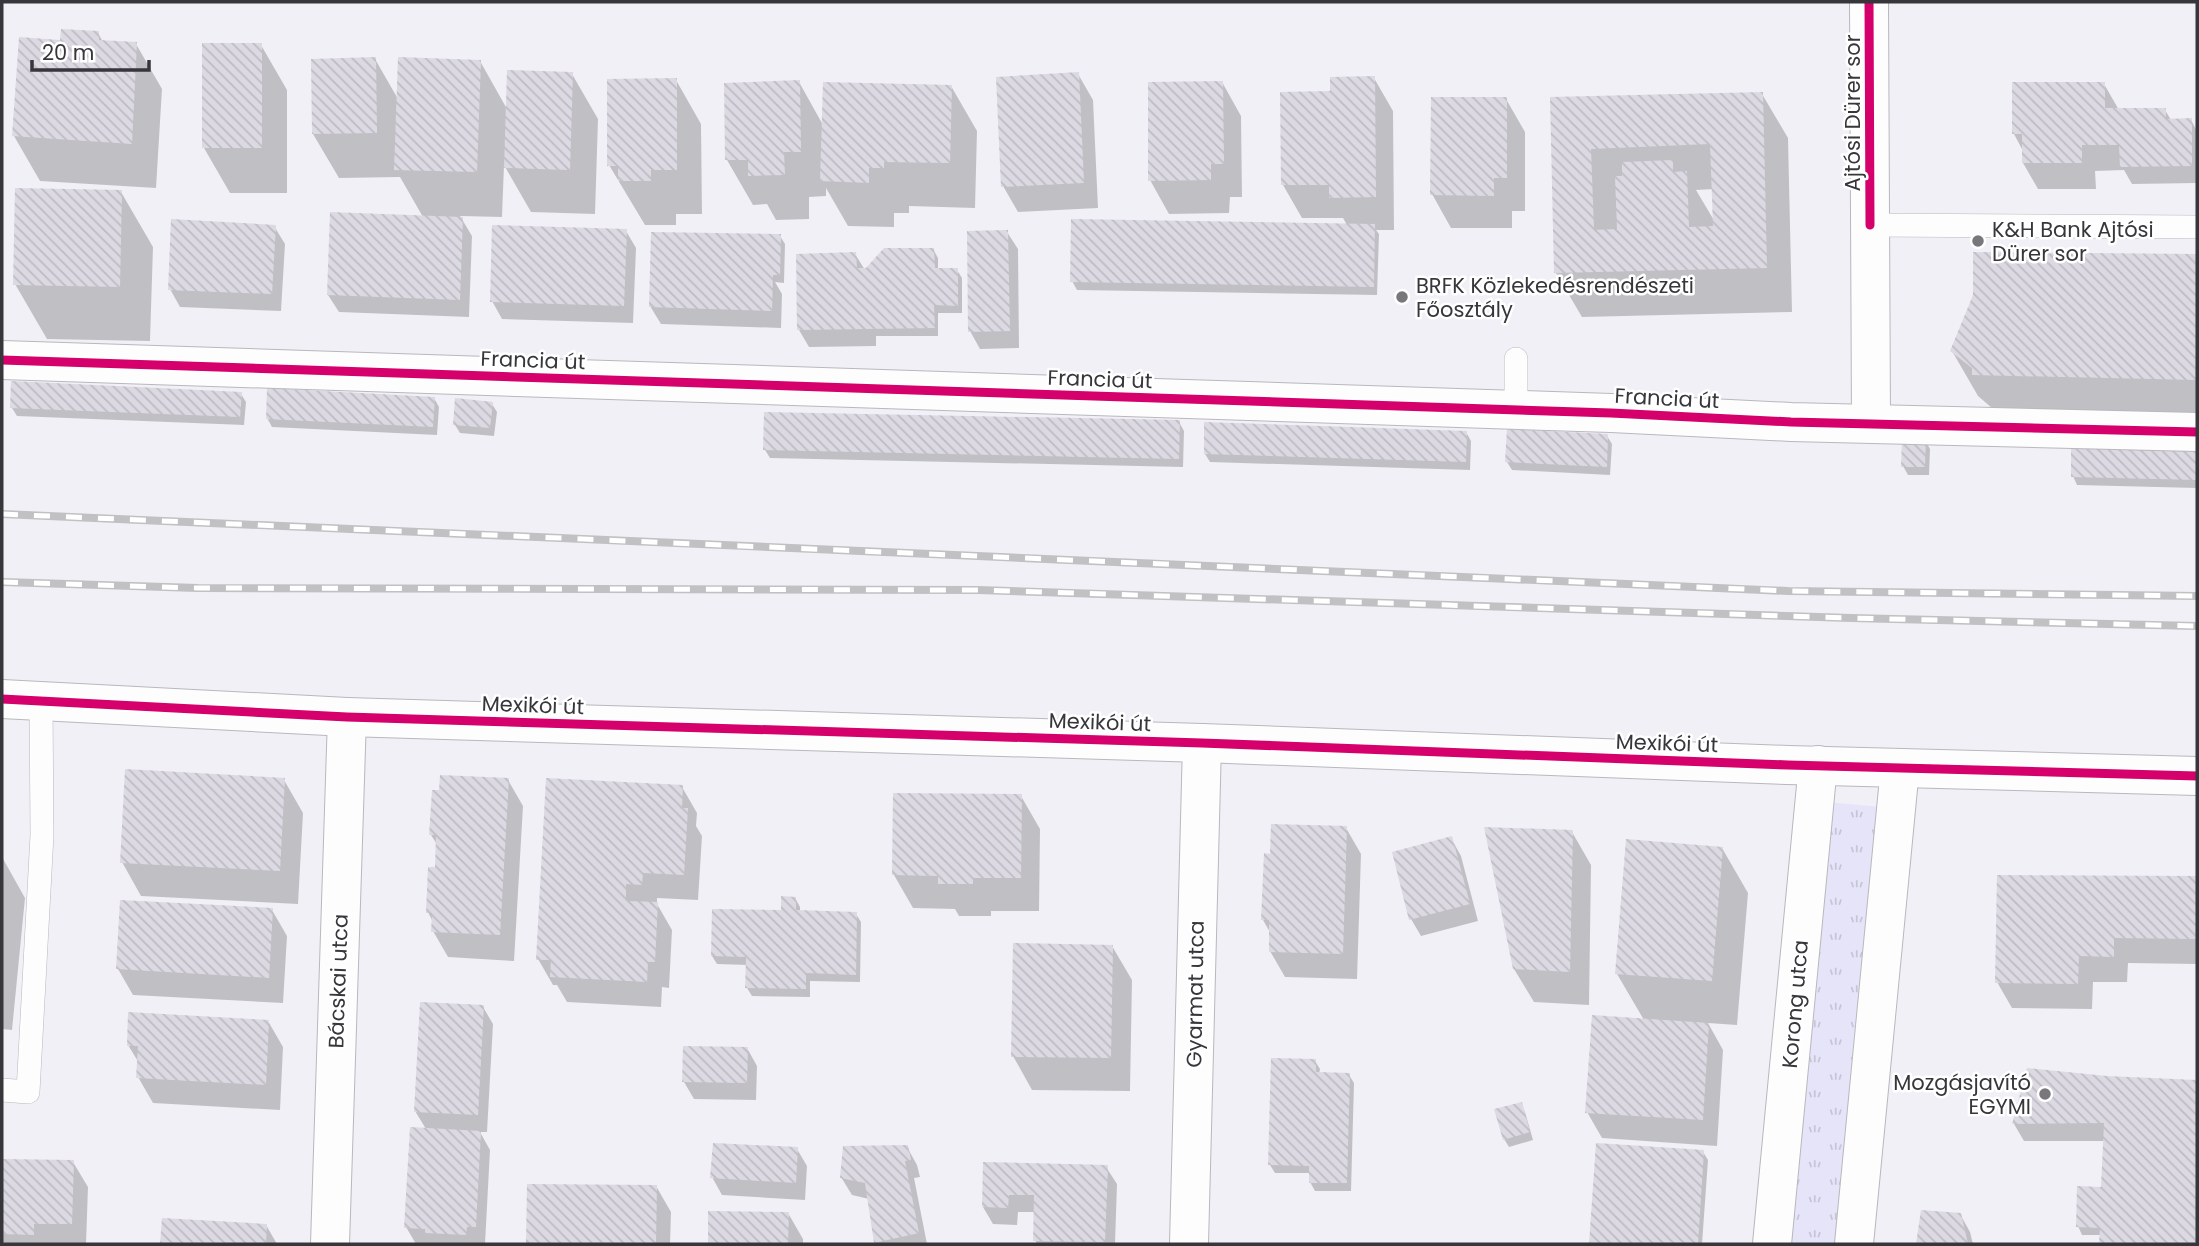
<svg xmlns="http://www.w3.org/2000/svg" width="2199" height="1246" viewBox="0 0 2199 1246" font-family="Poppins,sans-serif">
	<defs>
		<pattern id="grass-tufts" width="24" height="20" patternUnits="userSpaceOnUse" patternTransform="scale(1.75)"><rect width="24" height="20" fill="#e6e4f9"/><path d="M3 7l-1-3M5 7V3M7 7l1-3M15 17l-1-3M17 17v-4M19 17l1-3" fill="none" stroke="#c6c4d6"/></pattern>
		<pattern id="building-back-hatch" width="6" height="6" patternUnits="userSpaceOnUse" patternTransform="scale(1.75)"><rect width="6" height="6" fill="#dcd9e3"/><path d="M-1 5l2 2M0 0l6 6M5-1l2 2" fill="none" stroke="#bdbbc4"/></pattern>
	</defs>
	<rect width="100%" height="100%" fill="#f0f0f6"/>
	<!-- grass -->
	<path fill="url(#grass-tufts)" d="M 1825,802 L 1883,807 L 1840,1244 L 1785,1244 Z"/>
	<!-- shadow -->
	<path fill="#0003" fill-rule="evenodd" d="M 98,33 L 103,42 L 136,44 L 162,89 L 156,188 L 40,181 L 14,136 L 62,41 Z
		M 261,45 L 287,90 L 287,193 L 230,193 L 204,148 Z
		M 375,59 L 398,99 L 480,61 L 507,109 L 572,74 L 598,119 L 595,214 L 531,212 L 504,165 L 502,217 L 460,216 L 472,236 L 469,317 L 339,312 L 328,295 L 423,217 L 400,177 L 339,178 L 313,134 Z
		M 1078,74 L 1093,100 L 1098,208 L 1018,212 L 1003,186 Z
		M 1374,78 L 1393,111 L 1394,230 L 1376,230 L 1379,234 L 1377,295 L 1077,290 L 1072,281 L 1347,225 L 1343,218 L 1302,218 L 1283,185 Z
		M 676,80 L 701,124 L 702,214 L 676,214 L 676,225 L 645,225 L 609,165 Z
		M 799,82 L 823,125 L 951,86 L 977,131 L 975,208 L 909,206 L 909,213 L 894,213 L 894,227 L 848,226 L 826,188 L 826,196 L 809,197 L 809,219 L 776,220 L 767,204 L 753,205 L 727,160 Z
		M 1222,82 L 1241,116 L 1242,197 L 1230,197 L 1229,213 L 1169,214 L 1150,180 Z
		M 2104,84 L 2119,110 L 2165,110 L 2171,120 L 2191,120 L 2197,131 L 2197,183 L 2132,184 L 2124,170 L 2095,171 L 2096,189 L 2038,189 L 2023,163 L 2023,151 L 2014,134 Z
		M 1762,94 L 1788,138 L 1792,312 L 1582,317 L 1556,273 L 1552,99 ZM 1714,189 L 1715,222 L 1696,190 Z
		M 1506,99 L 1525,132 L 1525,211 L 1512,211 L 1512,228 L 1451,228 L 1432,194 Z
		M 121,192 L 153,247 L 150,341 L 47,339 L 15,284 Z
		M 274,226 L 285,244 L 281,311 L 180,307 L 170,289 Z
		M 626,231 L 636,248 L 633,323 L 502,319 L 492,301 Z
		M 1007,232 L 1018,249 L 1019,348 L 980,349 L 970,331 Z
		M 780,236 L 785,244 L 784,283 L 775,282 L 782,294 L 781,328 L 661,324 L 650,306 Z
		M 933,249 L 938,258 L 938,270 L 957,270 L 962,278 L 962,313 L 938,313 L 938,336 L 876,336 L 876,346 L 809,347 L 799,330 L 855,254 L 865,270 Z
		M 1975,254 L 2197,256 L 2197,423 L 1999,419 L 1992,408 L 1978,396 L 1952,351 L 1974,295 Z
		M 241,394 L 246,402 L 244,425 L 17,416 L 12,408 Z
		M 434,398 L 439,407 L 437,435 L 272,427 L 267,418 Z
		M 492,404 L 497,412 L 494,436 L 460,433 L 455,425 Z
		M 766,414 L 1179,422 L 1184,431 L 1183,467 L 770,458 L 765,450 Z
		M 1466,432 L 1471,441 L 1470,470 L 1210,462 L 1205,454 Z
		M 1607,436 L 1612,444 L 1610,475 L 1512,470 L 1507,462 Z
		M 1925,440 L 1930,449 L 1929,475 L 1908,475 L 1903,466 Z
		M 2073,449 L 2197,452 L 2197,488 L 2077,485 L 2073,476 Z
		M 284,780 L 303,813 L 298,904 L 141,896 L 122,862 Z
		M 508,780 L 523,806 L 514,961 L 448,957 L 433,931 L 433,922 L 428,912 L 436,869 L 438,846 L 431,835 Z
		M 682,787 L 697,813 L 696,826 L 702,836 L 698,900 L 657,898 L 657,904 L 672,930 L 669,988 L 662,987 L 661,1007 L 567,1002 L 557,985 L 553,985 L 538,959 Z
		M 1021,796 L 1040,829 L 1039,911 L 991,911 L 991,916 L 959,916 L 955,909 L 913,908 L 894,875 Z
		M 1346,828 L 1361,854 L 1357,979 L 1285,977 L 1270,951 L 1271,934 L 1263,920 L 1272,855 Z
		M 1572,832 L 1591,865 L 1589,1005 L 1534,1002 L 1514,969 Z
		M 1451,838 L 1461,856 L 1478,921 L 1421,936 L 1411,919 Z
		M 1722,848 L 1748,893 L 1737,1025 L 1708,1023 L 1723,1050 L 1717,1146 L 1602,1138 L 1587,1112 L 1644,1020 L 1617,974 Z
		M 2,857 L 25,898 L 12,1030 L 2,1029 Z
		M 1998,876 L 2197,878 L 2197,964 L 2128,963 L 2127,982 L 2093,982 L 2092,1009 L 2012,1008 L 1997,982 Z
		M 795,898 L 800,907 L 800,912 L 856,914 L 861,922 L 860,982 L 810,981 L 810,997 L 752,996 L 747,988 L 748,965 L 717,964 L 712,956 L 782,912 Z
		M 272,910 L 287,936 L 283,1003 L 133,995 L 118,969 Z
		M 1112,946 L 1132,980 L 1130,1091 L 1032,1090 L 1013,1056 Z
		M 483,1007 L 493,1024 L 487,1132 L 480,1132 L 490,1150 L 485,1244 L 416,1244 L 406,1227 L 426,1129 L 415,1111 Z
		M 268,1021 L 283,1047 L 280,1110 L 153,1103 L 138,1077 L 139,1063 L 128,1045 Z
		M 747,1048 L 757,1066 L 756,1100 L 694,1099 L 684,1082 Z
		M 1315,1061 L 1320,1069 L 1319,1074 L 1349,1075 L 1354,1083 L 1351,1191 L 1315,1191 L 1310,1182 L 1311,1173 L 1275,1173 L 1270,1165 Z
		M 2028,1070 L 2107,1078 L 2197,1082 L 2197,1244 L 2101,1244 L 2101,1235 L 2082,1235 L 2078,1226 L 2103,1194 L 2105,1141 L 2024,1141 L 2014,1124 Z
		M 1521,1104 L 1525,1112 L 1533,1140 L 1509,1147 L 1504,1139 Z
		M 907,1147 L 917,1165 L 920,1177 L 914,1178 L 927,1244 L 876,1244 L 869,1199 L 852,1195 L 841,1177 Z
		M 797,1149 L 807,1166 L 805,1200 L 722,1195 L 712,1177 Z
		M 1703,1152 L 1708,1160 L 1702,1244 L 1592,1244 Z
		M 2,1160 L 73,1162 L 88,1187 L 86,1244 L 2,1244 Z
		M 985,1164 L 1106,1167 L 1117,1184 L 1115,1244 L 1037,1244 L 1035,1240 L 1035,1212 L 1018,1212 L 1017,1225 L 993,1224 L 983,1207 Z
		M 529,1185 L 656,1186 L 671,1212 L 670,1244 L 528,1244 Z
		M 710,1212 L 788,1213 L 803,1239 L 803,1244 L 709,1244 Z
		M 1923,1212 L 1960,1214 L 1970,1232 L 1973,1244 L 1918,1244 Z
		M 163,1220 L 266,1225 L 277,1244 L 162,1244 Z"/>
	<!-- building -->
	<path fill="url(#building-back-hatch)" fill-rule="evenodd" d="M 61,29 L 99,31 L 99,40 L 137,42 L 132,144 L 12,136 L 19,37 L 60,40 Z
		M 202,43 L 262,43 L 262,148 L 202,148 Z
		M 376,57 L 377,133 L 312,134 L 311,59 Z
		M 398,57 L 481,60 L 477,172 L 394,170 Z
		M 507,70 L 573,72 L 570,170 L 504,168 Z
		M 1079,72 L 1084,183 L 1001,187 L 996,77 Z
		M 1375,76 L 1376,197 L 1329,198 L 1329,185 L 1281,185 L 1280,92 L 1330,91 L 1330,77 Z
		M 677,78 L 677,170 L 651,170 L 651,181 L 618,181 L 618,166 L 607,166 L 607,79 Z
		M 800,80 L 801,152 L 784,152 L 785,175 L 748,176 L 748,160 L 725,160 L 724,83 Z
		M 1223,81 L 1224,164 L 1211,164 L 1211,180 L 1148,181 L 1148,82 Z
		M 823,82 L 952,85 L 950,163 L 884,162 L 884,168 L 869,168 L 869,183 L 820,181 Z
		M 2012,82 L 2105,82 L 2105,108 L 2166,108 L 2166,119 L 2192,118 L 2192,166 L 2120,167 L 2119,145 L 2082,145 L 2082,163 L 2022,163 L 2022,134 L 2012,134 Z
		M 1763,92 L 1767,268 L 1554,273 L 1550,97 ZM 1710,144 L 1713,226 L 1689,227 L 1687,171 L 1673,172 L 1673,160 L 1622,162 L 1622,176 L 1615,176 L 1617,229 L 1594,230 L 1591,149 Z
		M 1431,97 L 1507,97 L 1507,178 L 1494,178 L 1494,196 L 1430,195 Z
		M 15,188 L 122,190 L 120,287 L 13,285 Z
		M 330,212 L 463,217 L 460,300 L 327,295 Z
		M 171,219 L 276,225 L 272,294 L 168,290 Z
		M 1071,219 L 1375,224 L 1374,287 L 1070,282 Z
		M 492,225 L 627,229 L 624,306 L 490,302 Z
		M 1008,230 L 1010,331 L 968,332 L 967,231 Z
		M 651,232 L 781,234 L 780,275 L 773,275 L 772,311 L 649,307 Z
		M 884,248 L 934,248 L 935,268 L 958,268 L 958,306 L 934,305 L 935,328 L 797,330 L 796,254 L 856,252 L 857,268 L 866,268 Z
		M 1973,252 L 2197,254 L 2197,380 L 1972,375 L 1972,368 L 1950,351 L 1973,295 Z
		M 11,381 L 242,392 L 240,417 L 10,408 Z
		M 267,388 L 435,397 L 433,427 L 266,419 Z
		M 455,398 L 493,402 L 490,428 L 453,425 Z
		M 764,412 L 1180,420 L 1179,459 L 763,450 Z
		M 1204,422 L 1467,431 L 1466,462 L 1204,454 Z
		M 1507,429 L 1608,434 L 1607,467 L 1505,462 Z
		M 1902,438 L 1926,438 L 1925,467 L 1901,467 Z
		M 2071,447 L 2197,450 L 2197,480 L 2071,477 Z
		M 125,769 L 285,778 L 280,871 L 120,863 Z
		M 440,775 L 509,778 L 500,935 L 431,932 L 432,913 L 426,913 L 428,867 L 435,867 L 436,835 L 429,835 L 432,790 L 439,790 Z
		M 546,778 L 683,785 L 682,808 L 688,808 L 684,875 L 643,873 L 642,885 L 626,884 L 626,901 L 658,902 L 655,962 L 648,962 L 647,982 L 550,977 L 551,960 L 536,960 Z
		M 893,793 L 1022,794 L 1021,878 L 973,878 L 973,884 L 938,884 L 938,876 L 892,875 Z
		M 1271,824 L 1347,826 L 1343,954 L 1269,952 L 1269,920 L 1261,920 L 1264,853 L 1270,854 Z
		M 1484,827 L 1573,830 L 1570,972 L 1513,969 Z
		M 1452,836 L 1470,904 L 1409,920 L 1392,852 Z
		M 1626,839 L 1723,847 L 1712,981 L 1615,974 Z
		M 1997,875 L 2197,876 L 2197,939 L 2114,938 L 2114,957 L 2079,956 L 2078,984 L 1995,983 Z
		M 781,896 L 796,897 L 796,910 L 857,912 L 856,975 L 806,973 L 806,989 L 745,988 L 746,957 L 711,956 L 712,909 L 781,910 Z
		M 120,900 L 273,908 L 269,978 L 116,969 Z
		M 1013,943 L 1113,945 L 1111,1058 L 1011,1057 Z
		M 420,1002 L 484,1005 L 478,1115 L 414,1112 Z
		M 128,1012 L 269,1020 L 266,1085 L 136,1078 L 138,1046 L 127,1046 Z
		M 1592,1015 L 1709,1023 L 1703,1120 L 1585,1113 Z
		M 683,1046 L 748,1047 L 747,1083 L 682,1082 Z
		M 1271,1058 L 1316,1059 L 1316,1072 L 1350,1073 L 1347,1183 L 1309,1183 L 1309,1166 L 1268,1165 Z
		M 2027,1068 L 2107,1076 L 2197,1080 L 2197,1244 L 2099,1244 L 2100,1228 L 2076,1227 L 2077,1186 L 2101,1187 L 2104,1123 L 2012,1124 Z
		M 1522,1102 L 1530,1132 L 1503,1140 L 1494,1109 Z
		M 410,1127 L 481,1131 L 476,1227 L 467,1227 L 466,1235 L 425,1233 L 425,1229 L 404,1228 Z
		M 713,1143 L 798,1147 L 796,1183 L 710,1178 Z
		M 1596,1143 L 1704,1150 L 1698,1244 L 1589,1244 Z
		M 908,1145 L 911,1160 L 905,1161 L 919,1233 L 874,1243 L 865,1183 L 840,1178 L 843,1146 Z
		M 2,1159 L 74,1160 L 72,1224 L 34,1224 L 34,1235 L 2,1234 Z
		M 983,1162 L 1108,1165 L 1105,1242 L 1033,1241 L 1034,1195 L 1009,1195 L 1008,1208 L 982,1207 Z
		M 527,1184 L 657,1185 L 656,1244 L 526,1244 Z
		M 1921,1210 L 1961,1213 L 1968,1244 L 1916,1244 Z
		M 708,1211 L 789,1212 L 788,1244 L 708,1244 Z
		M 162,1218 L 267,1224 L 266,1244 L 160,1244 Z"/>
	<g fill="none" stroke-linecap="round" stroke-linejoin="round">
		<defs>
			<path id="service" d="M 1870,225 L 2197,227
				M 1516,359 L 1516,410
				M 2,1090 L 28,1092 L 42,835 L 41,701"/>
			<path id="minor" d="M 1869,2 L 1871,422
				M 2,360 L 1611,413 L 1791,422 L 2197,432
				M 330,1244 L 347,717
				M 1189,1244 L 1202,743
				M 1772,1244 L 1818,765
				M 1854,1244 L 1900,768"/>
			<path id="tertiary" d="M 2,699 L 347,717 L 1202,743 L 1788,765 L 2197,776"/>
		</defs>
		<!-- service casing -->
		<use href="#service" stroke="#b8b8bd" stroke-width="24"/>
		<!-- minor casing -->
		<use href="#minor" stroke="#b8b8bd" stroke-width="40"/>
		<!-- tertiary casing -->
		<use href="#tertiary" stroke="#b8b8bd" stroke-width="40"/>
		<!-- service -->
		<use href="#service" stroke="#fdfdfe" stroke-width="23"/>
		<!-- minor -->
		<use href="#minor" stroke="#fdfdfe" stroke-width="38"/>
		<!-- tertiary -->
		<use href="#tertiary" stroke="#fdfdfe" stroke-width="38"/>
		<defs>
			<path id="rail" d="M 2,514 L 1788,591 L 2197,596
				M 2,582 L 198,588 L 978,590 L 1851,618 L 2197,626"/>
		</defs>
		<!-- rail casing -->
		<use href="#rail" stroke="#c1c1c3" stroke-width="8"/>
		<!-- rail -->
		<use href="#rail" stroke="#fff" stroke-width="5" stroke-dasharray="16" stroke-linecap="butt"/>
		<defs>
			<path id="cycleway" d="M 1869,2 L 1870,225
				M 2,360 L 1611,413 L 1791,422 L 2197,432
				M 2,699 L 347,717 L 1202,743 L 1788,765 L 2197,776"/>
		</defs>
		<!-- cycleway casing -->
		<use href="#cycleway" stroke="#fff" stroke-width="13"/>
		<!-- cycleway -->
		<use href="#cycleway" stroke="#d6006c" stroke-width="9"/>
	</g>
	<!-- markers -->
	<g fill="#78777c" stroke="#fff" stroke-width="2.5">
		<circle cx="1978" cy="241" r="7"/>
		<circle cx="1402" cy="297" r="7"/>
		<circle cx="2045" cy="1094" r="7"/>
	</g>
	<g text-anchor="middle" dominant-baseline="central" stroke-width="5" stroke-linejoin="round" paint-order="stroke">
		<!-- street labels -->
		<g font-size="21" fill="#37363b" stroke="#fff">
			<text transform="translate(1852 113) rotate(-90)">Ajtósi Dürer sor</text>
			<text transform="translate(533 360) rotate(2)">Francia út</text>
			<text transform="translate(1100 379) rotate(2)">Francia út</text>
			<text transform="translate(1667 398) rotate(3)">Francia út</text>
			<text transform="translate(533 705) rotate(2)">Mexikói út</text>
			<text transform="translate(1100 722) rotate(2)">Mexikói út</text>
			<text transform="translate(1667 743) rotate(2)">Mexikói út</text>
			<text transform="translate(338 981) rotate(-88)">Bácskai utca</text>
			<text transform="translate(1195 994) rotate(-89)">Gyarmat utca</text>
			<text transform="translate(1795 1004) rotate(-85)">Korong utca</text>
		</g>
		<!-- poi labels -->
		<g font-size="21" fill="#37363b" stroke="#fff" text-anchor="start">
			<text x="1992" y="229">K&amp;H Bank Ajtósi<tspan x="1992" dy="24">Dürer sor</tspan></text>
			<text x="1416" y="285">BRFK Közlekedésrendészeti<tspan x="1416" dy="24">Főosztály</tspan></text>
			<text x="2031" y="1082" text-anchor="end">Mozgásjavító<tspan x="2031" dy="24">EGYMI</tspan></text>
		</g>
	</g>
	<!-- border -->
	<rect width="2199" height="1246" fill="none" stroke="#37363b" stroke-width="7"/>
	<!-- scale -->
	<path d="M32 60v10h117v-10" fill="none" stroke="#37363b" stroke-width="3.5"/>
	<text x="42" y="60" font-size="21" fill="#37363b" stroke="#ffffff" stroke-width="5" paint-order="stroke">20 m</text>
</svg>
